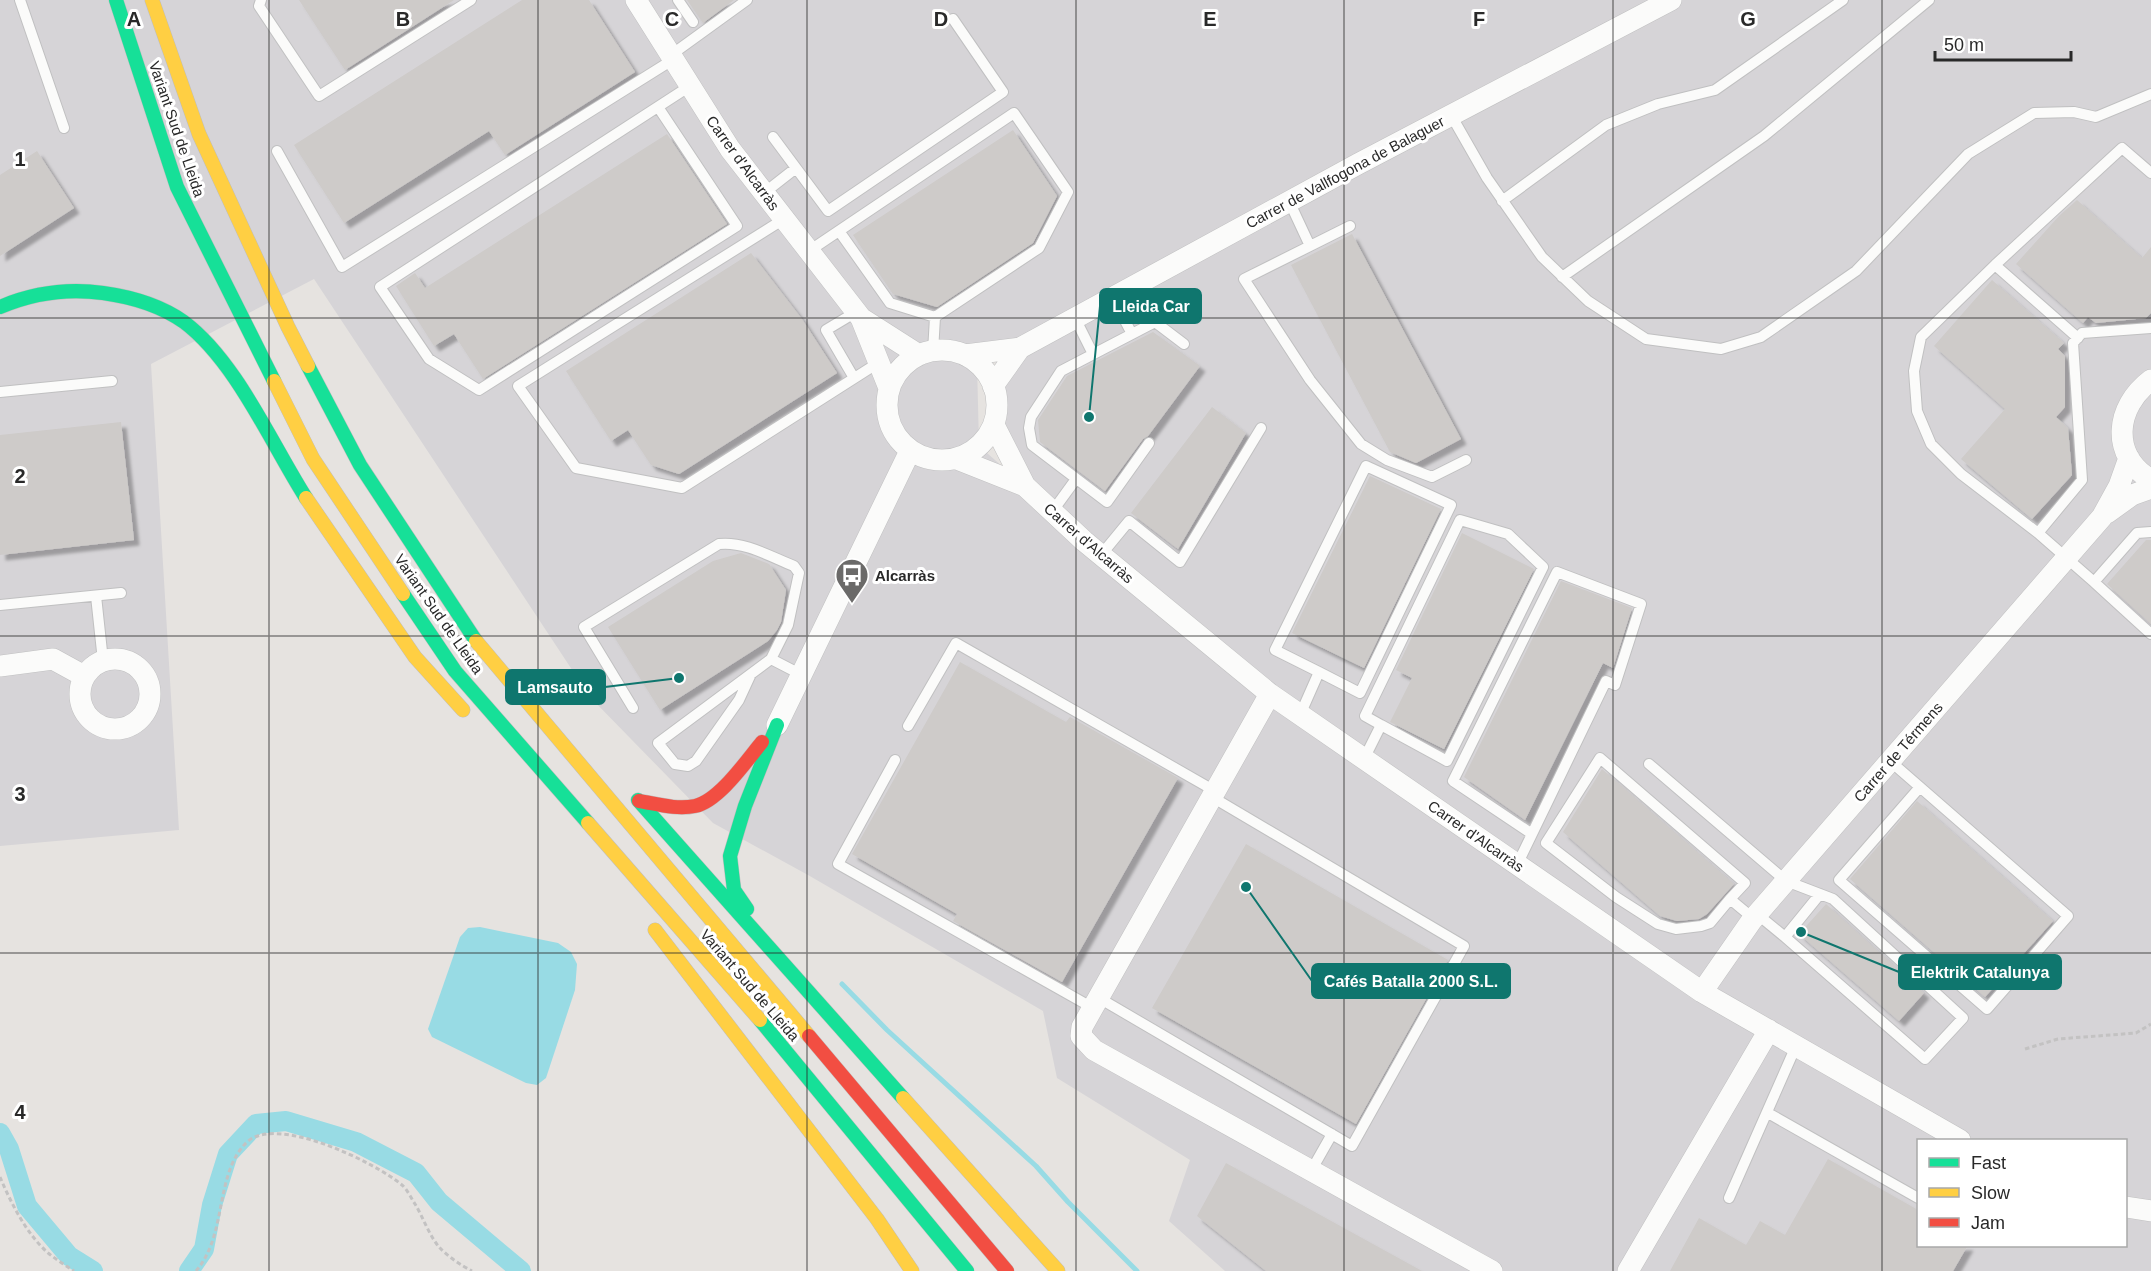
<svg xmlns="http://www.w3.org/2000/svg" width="2151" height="1271" viewBox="0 0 2151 1271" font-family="Arial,sans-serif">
	<defs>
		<filter id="shadow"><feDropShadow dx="5.5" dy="5.5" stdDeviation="1.5" flood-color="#0004"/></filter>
	</defs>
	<rect width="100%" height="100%" fill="#e6e3e0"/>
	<!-- industrial -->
	<path fill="#d6d4d7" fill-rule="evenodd" d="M 0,0 L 2151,0 L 2151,1271 L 1225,1271 L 1169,1221 L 1190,1160 L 1057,1078 L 1043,1011 L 808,875 L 713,823 L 590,697 L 314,279 L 151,364 L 179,830 L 0,846 ZM 1025,351 L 996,395 L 1000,437 L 1045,504 L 979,446 L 977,363 ZM 1918,1140 L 2126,1140 L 2126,1246 L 1918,1246 Z"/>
	<!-- water -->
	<path fill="#98dbe4" d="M 480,927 L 558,943 L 571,952 L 577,964 L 575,990 L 546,1078 L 537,1085 L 526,1083 L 432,1037 L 428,1029 L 460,937 L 468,928 Z"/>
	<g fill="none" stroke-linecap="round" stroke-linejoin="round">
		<!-- stream -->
		<path stroke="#98dbe4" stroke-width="5" d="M 842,984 L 887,1030 L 1036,1166 L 1068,1202 L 1137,1271"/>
		<!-- canal -->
		<path stroke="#98dbe4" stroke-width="20" d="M 0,1133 L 9,1149 L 27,1206 L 69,1256 L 93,1271
			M 189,1271 L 204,1249 L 212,1205 L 228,1154 L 256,1124 L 286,1121 L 356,1142 L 416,1173 L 439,1202 L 521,1271"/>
	</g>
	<!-- building -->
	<path fill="#cecbc9" filter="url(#shadow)" d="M 299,0 L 454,0 L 345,70 Z
		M 522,0 L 589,0 L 635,72 L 505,155 L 489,131 L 344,223 L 294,145 Z
		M 687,0 L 734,0 L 703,23 Z
		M 1013,130 L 1057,196 L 1033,243 L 937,307 L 893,294 L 853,235 Z
		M 667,134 L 727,224 L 483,379 L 454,334 L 434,346 L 396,286 L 415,273 L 425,288 Z
		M 37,151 L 74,208 L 0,256 L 0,175 Z
		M 2077,200 L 2142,258 L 2151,247 L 2151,313 L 2146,318 L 2096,323 L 2088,317 L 2083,323 L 2016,264 L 2059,216 Z
		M 1352,234 L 1461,439 L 1416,463 L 1390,452 L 1291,265 Z
		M 751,253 L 802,319 L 837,373 L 679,474 L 651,465 L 628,430 L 611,441 L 566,371 Z
		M 1992,280 L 2064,343 L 2058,349 L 2065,356 L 2065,407 L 2056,417 L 2068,428 L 2072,475 L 2032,519 L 1961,459 L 2005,409 L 1934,346 Z
		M 1153,332 L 1200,366 L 1148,436 L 1143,439 L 1105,491 L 1040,442 L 1038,420 L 1067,376 Z
		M 1212,407 L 1246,433 L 1178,549 L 1131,513 Z
		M 121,422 L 134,540 L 0,555 L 0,435 Z
		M 1370,476 L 1441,509 L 1364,668 L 1292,633 Z
		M 1462,533 L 1534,569 L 1444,749 L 1390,722 L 1412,678 L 1396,670 Z
		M 2146,540 L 2151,540 L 2151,624 L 2107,584 Z
		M 741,553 L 769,564 L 786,590 L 781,622 L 777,630 L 768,641 L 660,710 L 608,627 L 713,561 Z
		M 1561,581 L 1632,608 L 1613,668 L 1603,663 L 1525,820 L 1464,777 Z
		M 960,662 L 1066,722 L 1070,717 L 1178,778 L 1062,982 L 953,921 L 957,914 L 852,854 Z
		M 1602,769 L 1734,884 L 1707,914 L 1699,919 L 1677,921 L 1660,916 L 1563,832 Z
		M 1917,801 L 2053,921 L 1985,997 L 1850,879 Z
		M 1246,844 L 1448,960 L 1356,1124 L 1152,1008 Z
		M 1826,904 L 1924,993 L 1899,1021 L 1799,934 Z
		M 1828,1159 L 1918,1210 L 1918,1245 L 1968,1245 L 1953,1271 L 1670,1271 L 1699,1218 L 1746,1245 L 1760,1221 L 1785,1235 Z
		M 1226,1163 L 1422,1271 L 1266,1271 L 1197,1216 Z"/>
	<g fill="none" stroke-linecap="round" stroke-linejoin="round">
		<defs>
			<path id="lane" d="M 20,0 L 64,128
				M 261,0 L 259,6 L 319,96 L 471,0
				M 678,0 L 693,22
				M 671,55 L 747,0
				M 658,107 L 737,226 L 479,390 L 429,359 L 380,287 L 690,86
				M 1451,115 L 1487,178 L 1542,257 L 1588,301 L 1646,339 L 1721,349 L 1761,337 L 1856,271 L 1968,154 L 2034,113 L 2074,112 L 2096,117 L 2151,94
				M 773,137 L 828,211 L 1003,92 L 953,19
				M 277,151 L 342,267 L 674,59
				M 764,193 L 796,168
				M 1289,201 L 1310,246 L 1244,279 L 1310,380 L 1361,444 L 1387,460 L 1432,477 L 1466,460
				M 1502,201 L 1606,125 L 1658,104 L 1715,90 L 1843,0
				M 784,219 L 518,386 L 576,468 L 682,488 L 878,363
				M 839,231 L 890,303 L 935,317
				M 1310,246 L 1350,226
				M 809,251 L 1014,113 L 1068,192 L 1039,248 L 935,317
				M 1995,265 L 2078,338
				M 1562,277 L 1764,136 L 1929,0
				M 1113,298 L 1132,334
				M 1075,318 L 1093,354
				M 2151,328 L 2082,333 L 2073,343 L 2082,480 L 2038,533 L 2094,582 L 2137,533 L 2151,532
				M 933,352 L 935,317
				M 854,378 L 826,330 L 856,312
				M 0,392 L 112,381
				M 1149,443 L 1107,502 L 1032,445 L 1029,428 L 1031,417 L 1061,371 L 1155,322 L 1184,344
				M 1052,512 L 1076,479
				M 2038,533 L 1961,474 L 1931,444 L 1917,411 L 1914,371 L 1921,337 L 1995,265 L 2122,148 L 2151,173
				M 1101,555 L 1129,521 L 1180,562 L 1261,428
				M 2094,582 L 2151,634
				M 96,596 L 103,661
				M 0,605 L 121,593
				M 751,674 L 739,700 L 696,761 L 688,766 L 675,764 L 658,743 L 771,659
				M 633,708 L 584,627 L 719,544 C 744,541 771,557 794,566 L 799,573 L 788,625 L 771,659 L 802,675
				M 1300,715 L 1319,672 L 1360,693 L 1451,505 L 1366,466 L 1275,650 L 1319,672
				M 908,726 L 956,643 L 1215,791
				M 1364,759 L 1381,725 L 1447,761 L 1543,567 L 1508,534 L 1460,520 L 1365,716 L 1381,725
				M 895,760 L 838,864 L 1093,1008
				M 1890,761 L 2068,916 L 1987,1009 L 1839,880 L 1920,787
				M 1649,764 L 1786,881 L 1833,899 L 1963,1018 L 1925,1059 L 1785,937 L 1820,894
				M 1517,865 L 1606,681 L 1615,685 L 1641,604 L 1557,572 L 1453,781 L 1532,834
				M 1730,899 L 1710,923 L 1701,926 L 1676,929 L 1658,924 L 1616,897 L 1546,843 L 1600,758 L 1745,883 L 1730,899 L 1754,919
				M 1757,914 L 1785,937
				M 1099,998 L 1352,1146 L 1464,946 L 1212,797
				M 1768,1113 L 1918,1198
				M 1311,1171 L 1332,1134
				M 1729,1198 L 1796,1046"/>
			<path id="street" d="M 636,0 L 730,149 L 861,318 L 889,388
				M 861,318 L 919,355
				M887 405a55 55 0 1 1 110 0a55 55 0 1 1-110 0Z
				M 965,355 L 1020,348 L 1358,164 L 1671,0
				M 2151,380 C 2115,407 2110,455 2151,480
				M 993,386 L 1020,348
				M 994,425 L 1025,486 L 1084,541 L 1270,694 L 1702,992 L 1960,1140
				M 957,459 L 1025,486
				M 2107,513 L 2132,495 L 2151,488
				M80 694a35 35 0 1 1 70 0a35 35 0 1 1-70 0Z
				M 0,666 L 53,659 L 84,676
				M 1270,694 L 1082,1027 L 1081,1036 L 1094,1050 L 1492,1271
				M 777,725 L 910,451
				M 1702,992 L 1752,920 L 2102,517 L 2119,486 L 2129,458
				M 2126,1207 L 2151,1211
				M 1628,1271 L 1769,1030"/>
			<path id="fast" d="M 116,0 L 177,187 L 274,381
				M 0,307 C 33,293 67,288 103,293 C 132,297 160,305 184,322 C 236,361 271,443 306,498
				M 308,366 L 360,465 L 476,641
				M 403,594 L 455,671 L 588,823
				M 638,800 L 903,1098
				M 747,909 L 734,890 L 730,856 L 745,806 L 777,725
				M 760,1020 L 967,1271"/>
			<path id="slow" d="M 152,0 L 199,134 L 288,327 L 308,366
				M 274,381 L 313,459 L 403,594
				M 306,498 L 415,657 L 463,710
				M 476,641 L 809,1036
				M 588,823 L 760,1020
				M 655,930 L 877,1219 L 912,1271
				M 903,1098 L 1058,1271"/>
			<path id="jam" d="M 639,801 C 657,804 677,810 695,806 C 719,801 747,760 762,742
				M 809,1036 L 1007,1271"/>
		</defs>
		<!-- lane casing -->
		<use href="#lane" stroke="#c0c0c1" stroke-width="12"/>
		<!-- street casing -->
		<use href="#street" stroke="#c0c0c1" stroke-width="22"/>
		<!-- fast casing -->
		<use href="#fast" stroke="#bfbebd" stroke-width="15"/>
		<!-- slow casing -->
		<use href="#slow" stroke="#bfbebd" stroke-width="15"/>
		<!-- jam casing -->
		<use href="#jam" stroke="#bfbebd" stroke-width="15"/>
		<!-- path -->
		<path stroke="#c3c2c2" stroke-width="3" stroke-dasharray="4.5 3" stroke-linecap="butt" d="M 2025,1049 L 2058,1039 L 2136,1033 L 2151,1024
			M 0,1177 C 11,1203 26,1233 47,1252 C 55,1259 65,1265 74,1271
			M 196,1271 C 228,1234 214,1174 247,1142 C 277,1114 376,1163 402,1185 C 407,1189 411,1198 415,1204 C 423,1217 429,1235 439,1247 C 447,1256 462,1266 472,1271"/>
		<!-- lane -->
		<use href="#lane" stroke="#fbfbfa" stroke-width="10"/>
		<!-- street -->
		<use href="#street" stroke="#fbfbfa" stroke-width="21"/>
		<!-- fast -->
		<use href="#fast" stroke="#16e098" stroke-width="14"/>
		<!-- slow -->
		<use href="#slow" stroke="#ffcf43" stroke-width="14"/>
		<!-- jam -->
		<use href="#jam" stroke="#f24e42" stroke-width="14"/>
	</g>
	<!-- grid -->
	<path fill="none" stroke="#292929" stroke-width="1.5" stroke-opacity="0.55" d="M 269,0 L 269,1271M 538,0 L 538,1271M 807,0 L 807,1271M 1076,0 L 1076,1271M 1344,0 L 1344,1271M 1613,0 L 1613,1271M 1882,0 L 1882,1271M 0,318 L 2151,318M 0,636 L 2151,636M 0,953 L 2151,953"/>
	<!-- icons -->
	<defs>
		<symbol id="bus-pin" viewBox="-11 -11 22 30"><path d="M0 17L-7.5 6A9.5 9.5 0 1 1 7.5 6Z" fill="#6b6a69" stroke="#fff"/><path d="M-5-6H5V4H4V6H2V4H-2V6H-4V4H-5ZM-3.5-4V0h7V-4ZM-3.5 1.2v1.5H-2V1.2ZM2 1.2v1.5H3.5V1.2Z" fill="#fff"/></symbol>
	</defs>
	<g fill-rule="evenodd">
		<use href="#bus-pin" x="833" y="556" width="38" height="52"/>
	</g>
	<g text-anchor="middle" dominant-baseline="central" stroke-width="6" stroke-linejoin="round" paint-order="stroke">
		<!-- street labels -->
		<g font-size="15" fill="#292929" stroke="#fff">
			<text transform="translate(177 129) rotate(71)">Variant Sud de Lleida</text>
			<text transform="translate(743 163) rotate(54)">Carrer d'Alcarràs</text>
			<text transform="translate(1345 172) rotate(-28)">Carrer de Vallfogona de Balaguer</text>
			<text transform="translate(1089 543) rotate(41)">Carrer d'Alcarràs</text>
			<text transform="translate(439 614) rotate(55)">Variant Sud de Lleida</text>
			<text transform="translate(1898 752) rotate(-49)">Carrer de Térmens</text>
			<text transform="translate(1476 836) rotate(35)">Carrer d'Alcarràs</text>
			<text transform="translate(750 985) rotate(49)">Variant Sud de Lleida</text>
		</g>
		<!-- poi labels -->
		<g font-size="15" font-weight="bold" fill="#292929" stroke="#fff" text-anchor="start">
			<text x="875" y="575">Alcarràs</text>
		</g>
	</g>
	<g font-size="20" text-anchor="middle" font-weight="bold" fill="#292929" stroke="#fff" stroke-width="6" stroke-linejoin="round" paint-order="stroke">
		<text x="134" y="26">A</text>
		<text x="403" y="26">B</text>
		<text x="672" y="26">C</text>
		<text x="941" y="26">D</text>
		<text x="1210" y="26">E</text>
		<text x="1479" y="26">F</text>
		<text x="1748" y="26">G</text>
		<text x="20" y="166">1</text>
		<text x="20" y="483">2</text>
		<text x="20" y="801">3</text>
		<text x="20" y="1119">4</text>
	</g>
	<!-- callouts -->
	<path fill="none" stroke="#0f766e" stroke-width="2" d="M1089 417L1100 306M679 678L605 687M1801 932L1899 972M1246 887L1312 981"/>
	<g fill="#0f766e" stroke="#fff" stroke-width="2">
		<circle cx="1089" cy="417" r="6"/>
		<circle cx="679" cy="678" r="6"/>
		<circle cx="1801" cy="932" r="6"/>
		<circle cx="1246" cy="887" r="6"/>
	</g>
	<g fill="#0f766e" stroke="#0f766e" stroke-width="2">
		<rect x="1100" y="289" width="101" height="34" rx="6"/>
		<rect x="506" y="670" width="99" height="34" rx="6"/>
		<rect x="1899" y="955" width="162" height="34" rx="6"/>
		<rect x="1312" y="964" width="198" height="34" rx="6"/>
	</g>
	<g font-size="16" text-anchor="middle" font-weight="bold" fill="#fff">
		<text x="1151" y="312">Lleida Car</text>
		<text x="555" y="693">Lamsauto</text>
		<text x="1980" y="978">Elektrik Catalunya</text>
		<text x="1411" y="987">Cafés Batalla 2000 S.L.</text>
	</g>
	<!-- legend -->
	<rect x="1917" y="1139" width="210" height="108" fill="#ffffff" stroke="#a9a9a9" stroke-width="1.5"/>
	<rect x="1929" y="1158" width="30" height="9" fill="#16e098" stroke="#a9a9a9" stroke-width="1.5"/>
	<text x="1971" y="1169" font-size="18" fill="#292929">Fast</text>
	<rect x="1929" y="1188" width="30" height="9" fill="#ffcf43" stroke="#a9a9a9" stroke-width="1.5"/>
	<text x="1971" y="1199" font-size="18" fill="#292929">Slow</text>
	<rect x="1929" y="1218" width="30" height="9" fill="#f24e42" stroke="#a9a9a9" stroke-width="1.5"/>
	<text x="1971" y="1229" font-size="18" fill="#292929">Jam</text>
	<!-- scale -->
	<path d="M1935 51v9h136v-9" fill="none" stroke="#292929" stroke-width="3"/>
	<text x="1944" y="51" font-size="18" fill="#292929" stroke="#ffffff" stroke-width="4.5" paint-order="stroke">50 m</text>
</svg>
